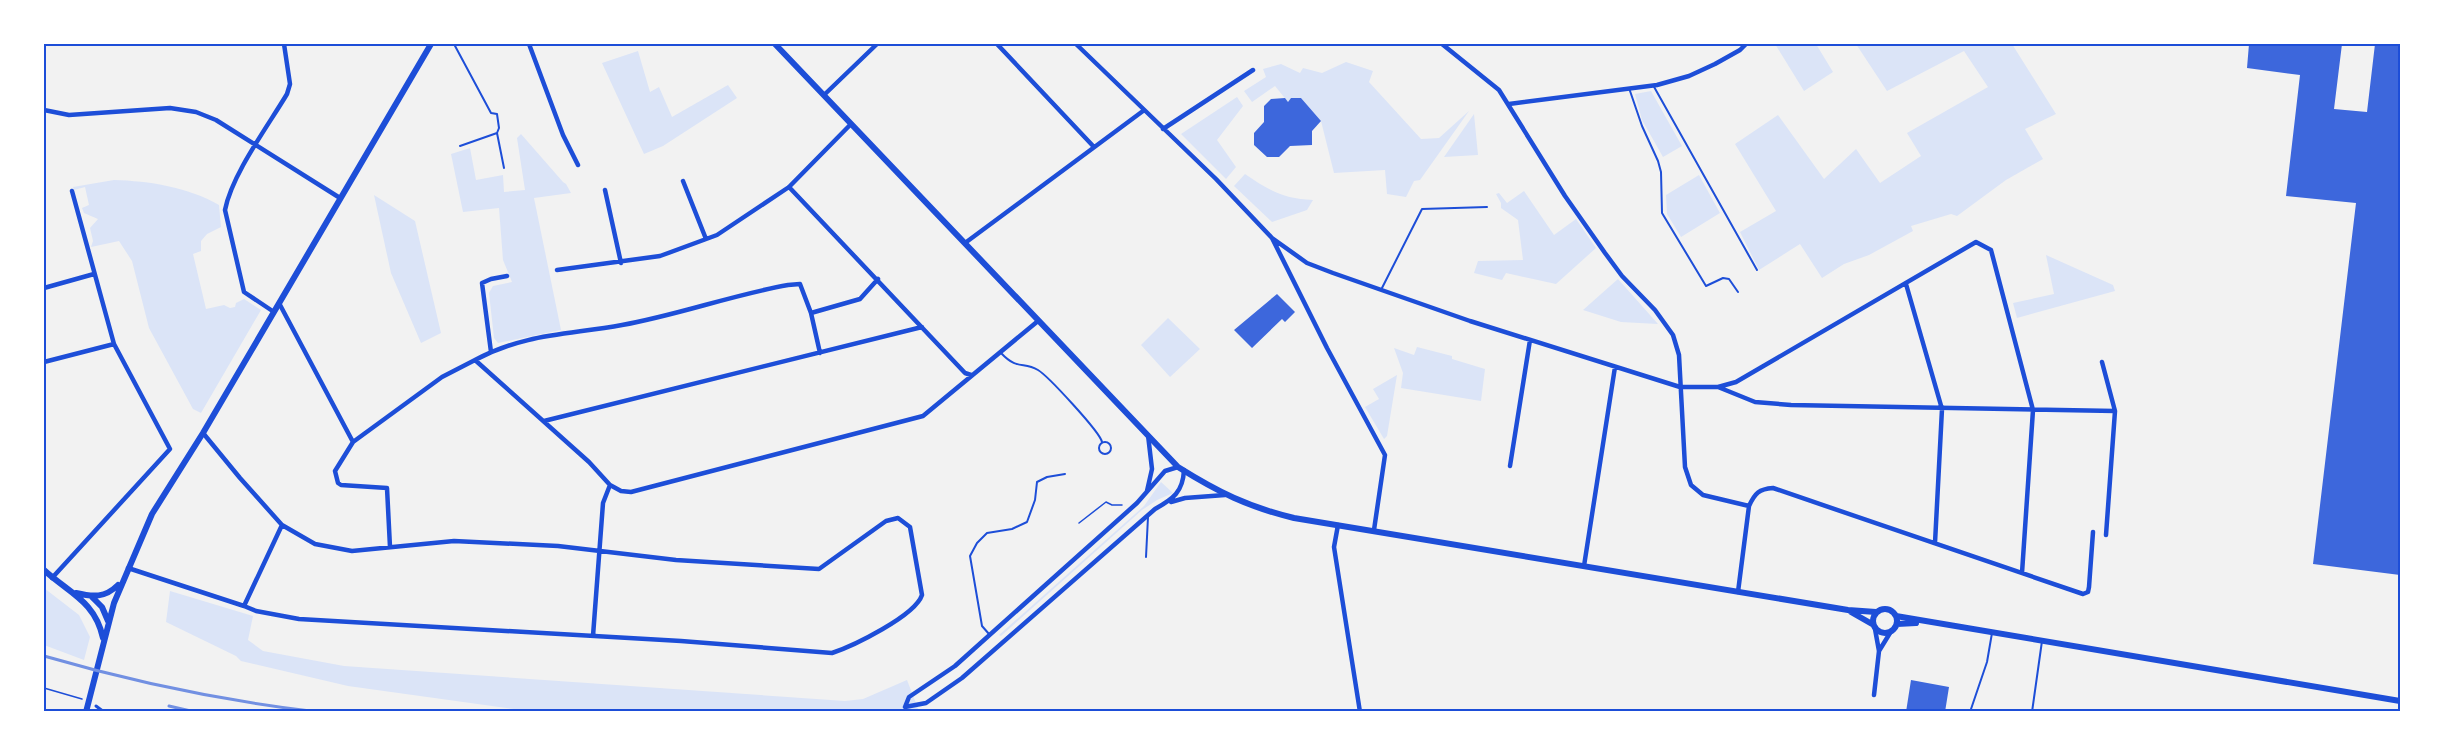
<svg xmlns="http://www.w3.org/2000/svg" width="2444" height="755" viewBox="0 0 2444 755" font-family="'Titillium Web',sans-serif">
	<rect width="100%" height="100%" fill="#f2f2f2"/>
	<!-- green -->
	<path fill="#dbe4f7" d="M 1775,44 L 1816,44 L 1833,72 L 1804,91 Z
		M 1856,44 L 2012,44 L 2056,114 L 2025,129 L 2043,159 L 2006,180 L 1957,216 L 1951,214 L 1911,226 L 1913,231 L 1869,255 L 1844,264 L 1822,278 L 1800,244 L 1759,270 L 1740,232 L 1776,211 L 1735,144 L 1778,115 L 1824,179 L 1856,149 L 1880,183 L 1921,156 L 1907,133 L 1988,87 L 1964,51 L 1887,91 Z
		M 638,51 L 650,92 L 659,87 L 672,117 L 728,85 L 737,98 L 663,146 L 644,154 L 602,63 Z
		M 1346,62 L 1373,71 L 1369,82 L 1421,139 L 1439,138 L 1469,111 L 1420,180 L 1414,181 L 1406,197 L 1387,194 L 1385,170 L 1334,173 L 1321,121 L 1301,98 L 1291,98 L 1288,102 L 1275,86 L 1252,102 L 1244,91 L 1266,77 L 1263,69 L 1281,64 L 1300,73 L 1303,68 L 1322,73 Z
		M 1651,91 L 1682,146 L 1663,157 L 1642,120 L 1635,94 Z
		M 1237,97 L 1243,106 L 1217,140 L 1236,167 L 1226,179 L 1181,134 Z
		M 1474,114 L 1478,155 L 1444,157 Z
		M 521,134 L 563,182 L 566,184 L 571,193 L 534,198 L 561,330 L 498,343 L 494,338 L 489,293 L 493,286 L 512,282 L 503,260 L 499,208 L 463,212 L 451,154 L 470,148 L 476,180 L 503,175 L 504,192 L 525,190 L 517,138 Z
		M 1245,174 C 1268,190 1284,199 1313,200 L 1307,210 L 1272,222 L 1234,186 Z
		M 1699,175 L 1720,213 L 1681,237 L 1667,214 L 1666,195 Z
		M 114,180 C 149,181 188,187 219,205 L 221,227 L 207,234 L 201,241 L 201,251 L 193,254 L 206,309 L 224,305 L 230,308 L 235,307 L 236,303 L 244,299 L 261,310 L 201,413 L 193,409 L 149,328 L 132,261 L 119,241 L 91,247 L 93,241 L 90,228 L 98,219 L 84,213 L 82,208 L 89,205 L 85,187 L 74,190 L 73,187 Z
		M 1524,191 L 1554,235 L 1576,219 L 1596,248 L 1556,284 L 1506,273 L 1502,280 L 1474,273 L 1478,261 L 1523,260 L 1518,220 L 1501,208 L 1501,203 L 1496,194 L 1499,193 L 1507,203 Z
		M 374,195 L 415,221 L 441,333 L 421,343 L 391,273 Z
		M 2046,255 L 2113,285 L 2115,291 L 2017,318 L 2013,303 L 2054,294 Z
		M 1618,279 L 1658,324 L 1621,322 L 1583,310 Z
		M 1168,318 L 1200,349 L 1170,377 L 1141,345 Z
		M 1417,347 L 1452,356 L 1452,359 L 1485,369 L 1481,401 L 1401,388 L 1403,373 L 1394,348 L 1414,355 Z
		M 1397,375 L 1387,436 L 1384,439 L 1365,407 L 1379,399 L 1373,389 Z
		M 1161,482 L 1173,493 L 1157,500 L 1142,510 L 1001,636 L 999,635 L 1144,506 Z
		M 44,588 L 79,615 L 90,637 L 84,660 L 44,645 Z
		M 170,591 L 253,616 L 248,640 L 263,651 L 344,666 L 845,701 L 863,699 L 907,680 L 919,711 L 528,711 L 348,686 L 241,661 L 236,656 L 166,622 Z"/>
	<!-- building -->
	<path fill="#3d67dc" d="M 2249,44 L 2342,44 L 2334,109 L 2367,112 L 2375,44 L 2400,44 L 2400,575 L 2313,564 L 2356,203 L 2286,196 L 2300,75 L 2247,68 Z
		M 1285,98 L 1288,102 L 1291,98 L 1301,98 L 1321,121 L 1312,131 L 1312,145 L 1290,146 L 1279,157 L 1267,157 L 1254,145 L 1254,133 L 1264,122 L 1264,106 L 1271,99 Z
		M 1277,294 L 1295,312 L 1285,322 L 1282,319 L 1252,348 L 1234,330 Z
		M 1911,680 L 1949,687 L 1945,712 L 1906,712 Z"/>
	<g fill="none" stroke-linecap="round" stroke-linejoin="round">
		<!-- path -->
		<path stroke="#1d4ed8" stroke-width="1.5" d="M 1079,523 L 1106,502 L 1112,505 L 1122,505
			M 44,688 L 82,699"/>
		<!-- service -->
		<path stroke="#1d4ed8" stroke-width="2" d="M 454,44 L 491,113 L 497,114 L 499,128 L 497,133 L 460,146
			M 1653,85 L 1757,270
			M 1629,88 L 1642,126 L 1658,161 L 1661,172 L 1662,213 L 1706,286 L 1723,278 L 1729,279 L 1738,292
			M 497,133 L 504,168
			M 1382,288 L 1422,209 L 1487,207
			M 1001,353 C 1018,371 1023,361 1038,370 C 1048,376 1100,432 1102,442
			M1099 448a6 6 0 1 1 12 0a6 6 0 1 1-12 0Z
			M 1146,557 L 1148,517
			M 989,634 L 982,626 L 970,556 L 977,543 L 987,533 L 1012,529 L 1027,522 L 1035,500 L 1037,482 L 1047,477 L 1065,474
			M 1970,712 L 1987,662 L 1992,633
			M 2032,712 L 2042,641"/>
		<!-- pedestrian -->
		<path stroke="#1d4ed8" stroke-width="3" d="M 96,706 L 104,712"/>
		<!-- minor -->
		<path stroke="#1d4ed8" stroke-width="4.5" d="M 529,44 L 563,135 L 578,165
			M 997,44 L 1094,147
			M 1076,44 L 1216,179 L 1272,238 L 1327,348 L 1385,455 L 1374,530
			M 1442,44 L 1499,90 L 1565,196 L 1605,253 L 1622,276 L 1655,310 L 1673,335 L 1679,355 L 1685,467 L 1691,485 L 1703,495 L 1749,506 L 1738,592
			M 824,95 L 877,44
			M 1509,104 L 1657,85 L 1689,76 L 1715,64 L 1740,50 L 1746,44
			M 44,110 L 69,115 L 170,108 L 196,112 L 216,120 L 340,198
			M 1163,129 L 1253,70
			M 683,181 L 706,239
			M 789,187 L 965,373 L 971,375
			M 605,190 L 621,263
			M 1272,238 L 1307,263 L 1333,273 L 1470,321 L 1680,387 L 1718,387 L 1736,382 L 1976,242 L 1991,250 L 2033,410 L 2022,573
			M 965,243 L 1143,111
			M 557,270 L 660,256 L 717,235 L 789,187 L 851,124
			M 1906,284 L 1942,409 L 1935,543
			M 44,288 L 94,274
			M 279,303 L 353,442
			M 274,312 L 244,292 L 225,210 C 232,174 268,126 287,94 L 290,84 L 284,44
			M 811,313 L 820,353
			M 491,352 L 482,283 L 491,279 L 507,276
			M 475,360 C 526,333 568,335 622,325 C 678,315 732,295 788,285 L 800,284 L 811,313 L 860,299 L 878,279
			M 44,362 L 114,344
			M 2102,362 L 2115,411
			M 1718,387 L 1755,402 L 1791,405 L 2115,411 L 2106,535
			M 544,421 L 922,327
			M 203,433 L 240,478 L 282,525 L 315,544 L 352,551 L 454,541 L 558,546 L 676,560 L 819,569 L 886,521 L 898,518 L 910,527 L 922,595 C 915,616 853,646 832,653 L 681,641 L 299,619 L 256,611 L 244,606 L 282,525
			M 1510,466 L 1530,340
			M 1178,467 L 1165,471 L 1137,503 L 955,666 L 909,697 L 905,707 L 926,703 L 962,678 L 1155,509 C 1173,499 1183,492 1184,470
			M 1147,491 L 1152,469 L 1148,435
			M 1171,502 L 1185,498 L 1225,495
			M 1749,506 C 1755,493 1759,489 1773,488 L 2083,594 L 2088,592 L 2089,587 L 2093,532
			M 1338,525 L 1334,547 L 1360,712
			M 390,547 L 387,488 L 341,485 L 338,483 L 335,471 L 353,442 L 442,377 L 475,360 L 589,462 L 610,485 L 621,491 L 631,492 L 923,416 L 1038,321
			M 1584,566 L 1615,367
			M 128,568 L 244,606
			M 52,578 L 170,449 L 114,344 L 72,191
			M 593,636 L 603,503 L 610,485
			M 1879,651 L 1890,633
			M 1874,695 L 1879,651 L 1875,629"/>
		<!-- secondary -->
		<path stroke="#1d4ed8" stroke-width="6" d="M 775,44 L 1178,467 C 1218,492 1248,507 1294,518 L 1848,610 L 1876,612
			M 44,570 C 69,593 95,601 103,638
			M 76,593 C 93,597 105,598 118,585
			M 92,597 L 102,607 L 108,621
			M1873 621a12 12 0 1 1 24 0a12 12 0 1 1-24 0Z
			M 1851,612 L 1872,624
			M 1896,616 L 2400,701
			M 1897,624 L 1916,623
			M 86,712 L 114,603 L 152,514 L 203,433 L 431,44"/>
		<!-- rail -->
		<path stroke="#7290e2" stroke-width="3" d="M 44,656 C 133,682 225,701 318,712
			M 169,706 L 195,712"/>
	</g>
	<!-- border -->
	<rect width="2444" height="755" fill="none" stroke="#ffffff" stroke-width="90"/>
	<rect x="45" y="45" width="2354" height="665" fill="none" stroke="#1d4ed8" stroke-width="2"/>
</svg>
